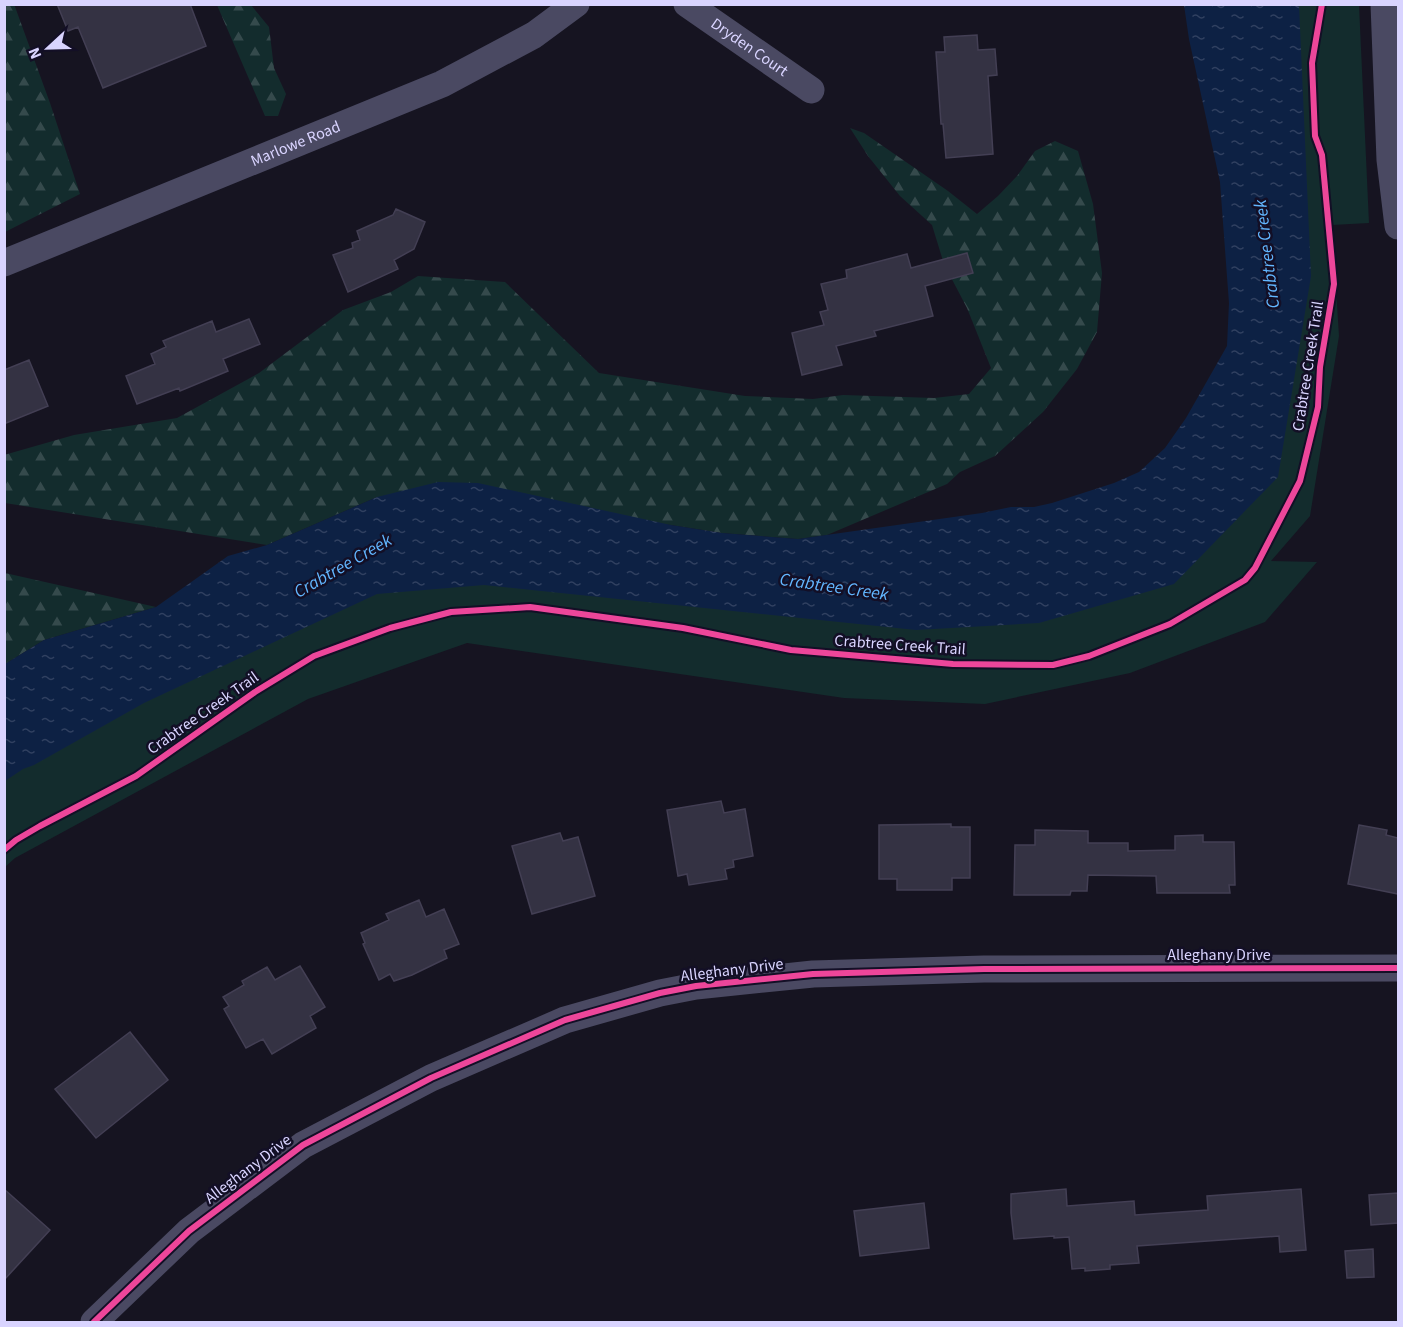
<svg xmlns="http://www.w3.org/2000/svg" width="1403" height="1327" viewBox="0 0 1403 1327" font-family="'Source Sans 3',sans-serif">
	<defs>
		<pattern id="forest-firs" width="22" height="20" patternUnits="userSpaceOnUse" patternTransform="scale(1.5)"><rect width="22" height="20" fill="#132c2d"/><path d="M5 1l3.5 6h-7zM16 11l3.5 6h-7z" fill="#354a4c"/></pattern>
		<pattern id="water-ripples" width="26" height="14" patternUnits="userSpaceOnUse" patternTransform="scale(1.5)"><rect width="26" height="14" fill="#0d2144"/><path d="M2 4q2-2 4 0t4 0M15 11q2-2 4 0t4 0" fill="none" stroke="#304060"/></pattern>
	</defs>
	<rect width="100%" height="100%" fill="#161421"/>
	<!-- forest -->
	<path fill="url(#forest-firs)" d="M 14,4 L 50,103 L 80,194 L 5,232 L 4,5 Z
		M 217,5 L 251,5 L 269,27 L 274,68 L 286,94 L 278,116 L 265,116 Z
		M 850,128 L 864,133 L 948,191 L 977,214 L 998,196 L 1017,176 L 1035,151 L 1055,141 L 1078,151 L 1093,204 L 1102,273 L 1097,332 L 1077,369 L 1043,412 L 995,456 L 960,472 L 947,484 L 827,535 L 798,539 L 722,533 L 671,525 L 377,497 L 267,545 L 5,503 L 4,455 L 74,435 L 177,418 L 259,373 L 343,310 L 391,292 L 418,276 L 505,282 L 599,373 L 745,396 L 813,399 L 843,395 L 934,398 L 969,394 L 991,368 L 967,308 L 944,264 L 932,225 L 900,196 L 868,156 Z
		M 5,573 L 156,607 L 44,640 L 5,664 Z"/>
	<!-- park -->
	<path fill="#132c2d" d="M 1229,5 L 1359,5 L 1369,223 L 1332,225 L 1339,336 L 1310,516 L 1271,561 L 1317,562 L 1265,622 L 1130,673 L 985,704 L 844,698 L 467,643 L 308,699 L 15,858 L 5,867 L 5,736 L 270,592 L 851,571 L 1194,486 L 1259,329 Z"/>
	<!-- water -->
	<path fill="url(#water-ripples)" d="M 1184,5 L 1299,5 L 1311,276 L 1278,477 L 1174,584 L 1039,623 L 916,630 L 484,585 L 377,594 L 144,703 L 34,765 L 23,769 L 5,781 L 5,664 L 44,640 L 156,607 L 228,556 L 267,545 L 377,497 L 438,482 L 478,483 L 671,525 L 722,533 L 798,539 L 982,513 L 1011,507 L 1034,507 L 1052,503 L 1114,483 L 1139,472 L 1165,448 L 1186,418 L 1227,346 L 1229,303 L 1220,182 L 1189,39 Z"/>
	<!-- building -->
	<path fill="#343243" stroke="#433f54" stroke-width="1.5" d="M 57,4 L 190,4 L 206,46 L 103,88 L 78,27 L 68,31 Z
		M 977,35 L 978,50 L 995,49 L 997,75 L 988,76 L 993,154 L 946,158 L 943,124 L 941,124 L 936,52 L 945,52 L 944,37 Z
		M 396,209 L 425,222 L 414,249 L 394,260 L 398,269 L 348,292 L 333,255 L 353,248 L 352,243 L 360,240 L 357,231 L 393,215 Z
		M 967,253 L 973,273 L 925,286 L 933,316 L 874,331 L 876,336 L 836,346 L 842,365 L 802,375 L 792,333 L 824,325 L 820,312 L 828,310 L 821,284 L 847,278 L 846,270 L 907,254 L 911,268 Z
		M 249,319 L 260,344 L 223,359 L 228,371 L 180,391 L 179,388 L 137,404 L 126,376 L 155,364 L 151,354 L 166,347 L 163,341 L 212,321 L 216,332 Z
		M 29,360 L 48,406 L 4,424 L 4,370 Z
		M 721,801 L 724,813 L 745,809 L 753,856 L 733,860 L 734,867 L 725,869 L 727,879 L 689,885 L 687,874 L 678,876 L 667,810 Z
		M 951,824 L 951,827 L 970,827 L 970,878 L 952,878 L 952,890 L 897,890 L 897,879 L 879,879 L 879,825 Z
		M 1359,825 L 1387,830 L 1386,835 L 1398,838 L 1398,894 L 1348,884 Z
		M 1035,830 L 1088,831 L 1088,843 L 1128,843 L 1128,851 L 1175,850 L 1175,836 L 1203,835 L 1203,842 L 1234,842 L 1235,885 L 1229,885 L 1230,893 L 1157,893 L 1156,876 L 1088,875 L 1087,891 L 1071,891 L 1070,895 L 1014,895 L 1015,845 L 1035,845 Z
		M 560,833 L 563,841 L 578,837 L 595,896 L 532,914 L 512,846 Z
		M 419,900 L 426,917 L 444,909 L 459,944 L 444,950 L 447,958 L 412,975 L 394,981 L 390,974 L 379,980 L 363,944 L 365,943 L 361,933 L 389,920 L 386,914 Z
		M 300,966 L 325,1007 L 310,1016 L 316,1028 L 272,1054 L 263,1039 L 246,1048 L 224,1009 L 229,1006 L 223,997 L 244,985 L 242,981 L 267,967 L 275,980 Z
		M 130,1032 L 168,1080 L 96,1138 L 55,1089 Z
		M 4,1189 L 50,1230 L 4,1280 Z
		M 1066,1189 L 1067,1206 L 1134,1201 L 1135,1215 L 1208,1210 L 1207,1196 L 1301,1189 L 1306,1250 L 1280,1252 L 1279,1236 L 1137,1246 L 1139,1263 L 1110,1265 L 1110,1269 L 1085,1271 L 1085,1268 L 1072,1269 L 1069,1237 L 1054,1238 L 1054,1236 L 1014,1239 L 1011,1213 L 1011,1194 Z
		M 1398,1193 L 1398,1223 L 1371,1225 L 1369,1195 Z
		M 924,1203 L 929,1248 L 860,1256 L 854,1211 Z
		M 1373,1249 L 1374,1277 L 1347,1278 L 1345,1251 Z"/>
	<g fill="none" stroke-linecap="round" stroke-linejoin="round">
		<!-- minor -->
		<g stroke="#4a4962" stroke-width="27">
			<path id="s1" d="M 687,4 L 811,90"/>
			<path d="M 1384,4 L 1390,160 L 1398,226"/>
			<path id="s2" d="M 4,263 L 442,84 L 534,35 L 576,4"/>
			<path d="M 94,1322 L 189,1231 L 303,1145 L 431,1078 L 565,1020 L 660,993 L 696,986 L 813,974 L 984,969 L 1398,968"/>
		</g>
		<defs>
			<path id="cycleway" d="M 4,850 L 16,840 L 40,826 L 136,776 L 255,692 L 314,656 L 390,628 L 451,612 L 530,607 L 683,628 L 791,650 L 953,664 L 1053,665 L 1089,656 L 1170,624 L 1245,580 L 1255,568 L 1300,481 L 1318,407 L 1320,367 L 1334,284 L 1322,155 L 1315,136 L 1312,63 L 1322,4
				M 94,1322 L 189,1231 L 303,1145 L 431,1078 L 565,1020 L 660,993 L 696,986 L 813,974 L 984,969 L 1398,968"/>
		</defs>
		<!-- cycleway casing -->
		<use href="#cycleway" stroke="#130f26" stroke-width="10"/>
		<!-- cycleway -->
		<use href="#cycleway" stroke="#ed469a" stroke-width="6"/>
	</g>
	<g text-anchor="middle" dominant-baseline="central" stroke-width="5" stroke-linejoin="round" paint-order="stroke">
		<!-- street labels -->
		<g font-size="16" fill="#d9d4ff" stroke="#130f26">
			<text stroke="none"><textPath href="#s1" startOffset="76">Dryden Court</textPath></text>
			<text stroke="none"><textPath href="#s2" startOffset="315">Marlowe Road</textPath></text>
			<text transform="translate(1308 366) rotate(-81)">Crabtree Creek Trail</text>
			<text transform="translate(900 645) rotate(4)">Crabtree Creek Trail</text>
			<text transform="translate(203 713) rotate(-35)">Crabtree Creek Trail</text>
			<text x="1219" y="955">Alleghany Drive</text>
			<text transform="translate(732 970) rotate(-7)">Alleghany Drive</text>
			<text transform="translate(248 1169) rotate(-37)">Alleghany Drive</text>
		</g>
		<!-- water labels -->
		<g font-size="18" font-style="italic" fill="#62b6ff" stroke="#130f26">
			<text transform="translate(1267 254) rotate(-97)">Crabtree Creek</text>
			<text transform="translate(343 566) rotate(-30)">Crabtree Creek</text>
			<text transform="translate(834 587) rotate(8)">Crabtree Creek</text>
		</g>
	</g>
	<!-- border -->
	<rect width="1403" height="1327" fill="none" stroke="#d9d4ff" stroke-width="12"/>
	<!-- north arrow -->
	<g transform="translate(48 48) rotate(248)" stroke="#130f26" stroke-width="4.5" paint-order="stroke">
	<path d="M0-4.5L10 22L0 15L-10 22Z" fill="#d9d4ff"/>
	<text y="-9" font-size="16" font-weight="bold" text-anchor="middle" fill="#d9d4ff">N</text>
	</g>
</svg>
